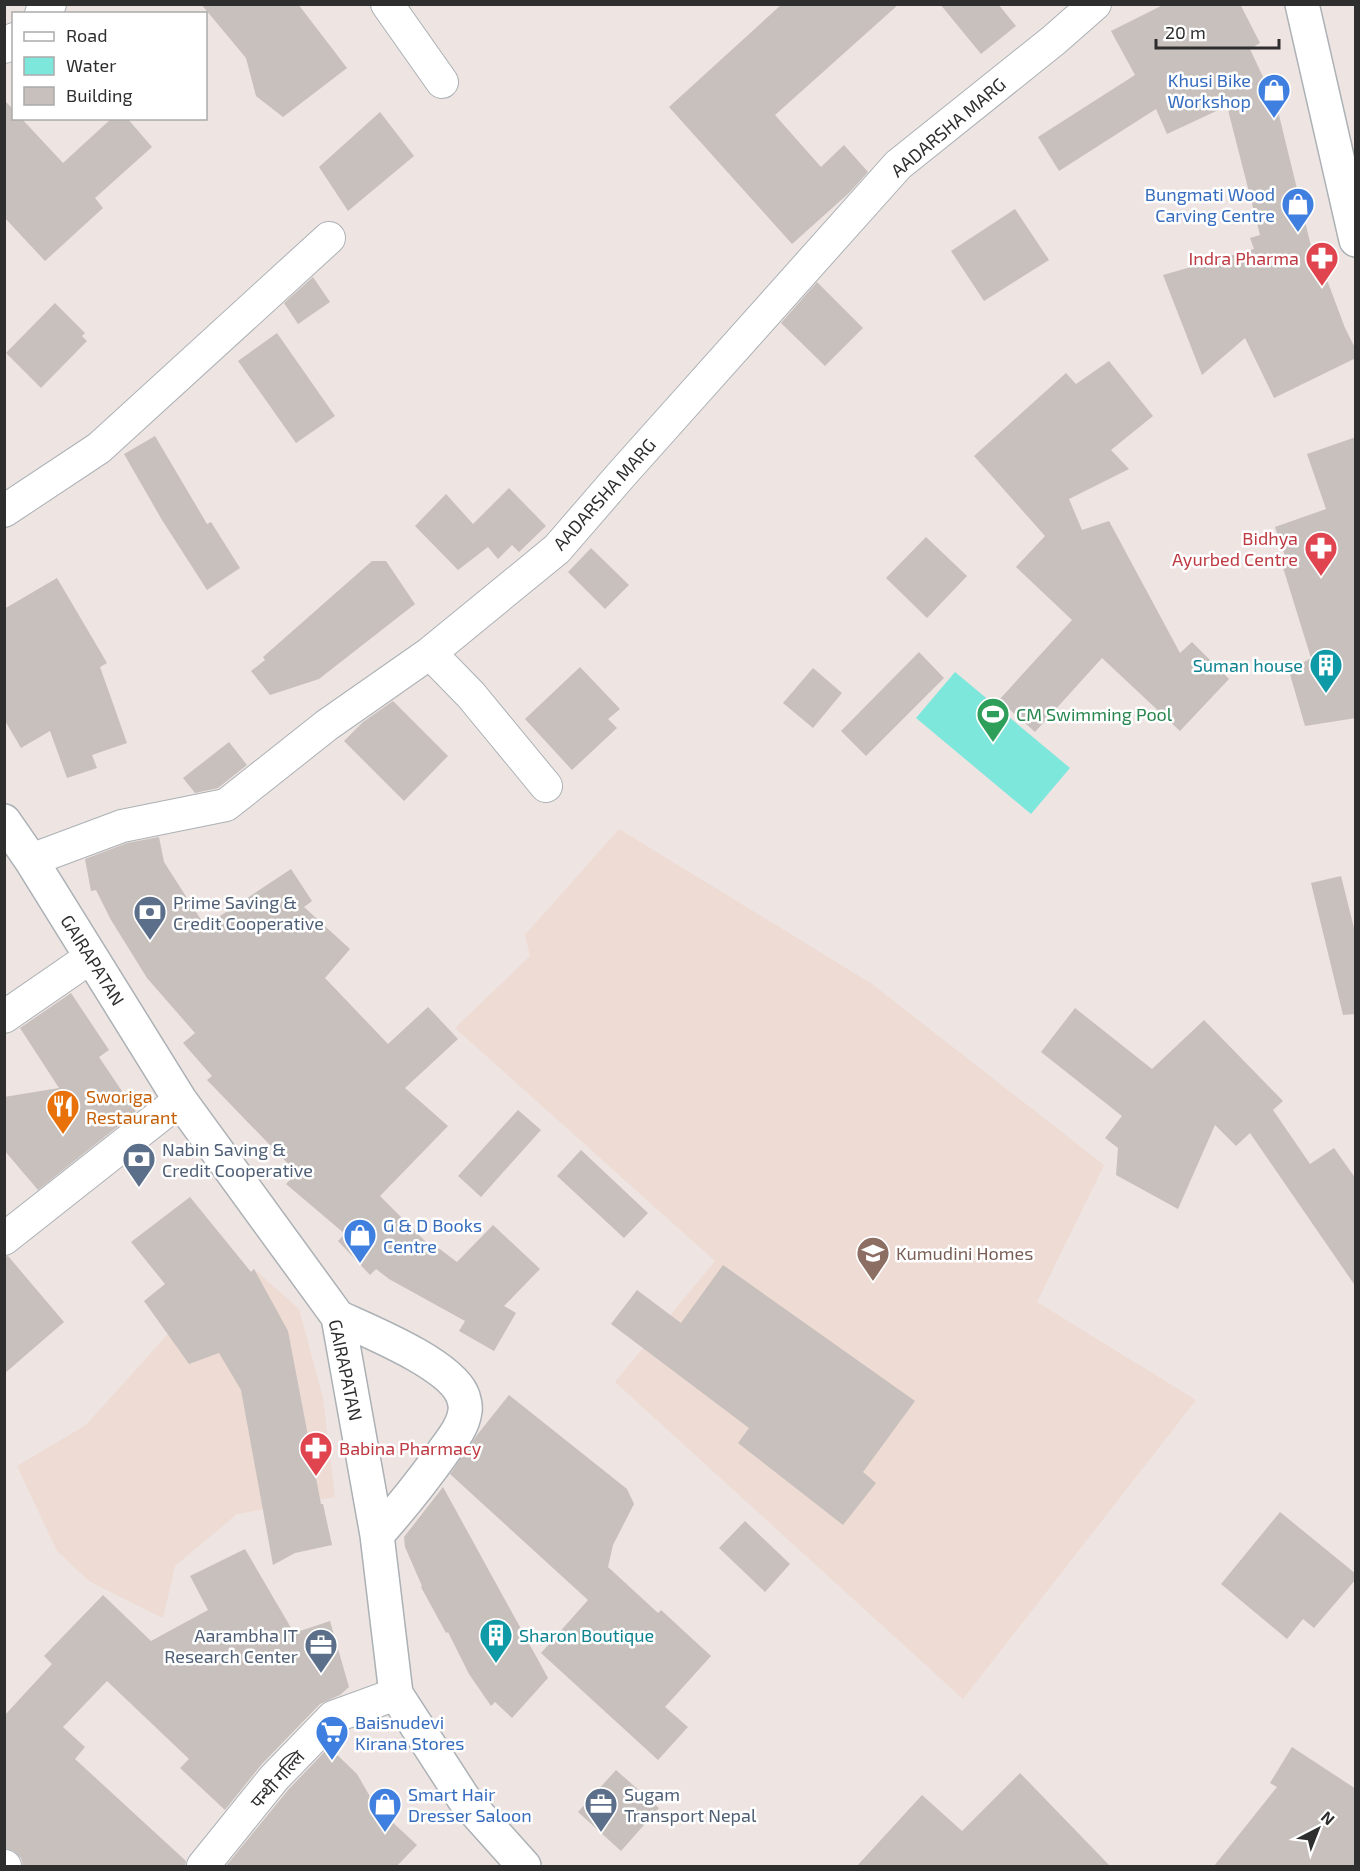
<svg xmlns="http://www.w3.org/2000/svg" width="1360" height="1871" viewBox="0 0 1360 1871" font-family="'Exo 2','Noto Sans Devanagari',sans-serif">
	<rect width="100%" height="100%" fill="#eee4e2"/>
	<!-- education -->
	<path fill="#eedbd3" d="M 619,829 L 872,984 L 1104,1165 L 1037,1302 L 1196,1400 L 963,1699 L 615,1382 L 715,1261 L 455,1028 L 530,956 L 525,935 Z
		M 254,1269 L 299,1309 L 323,1398 L 335,1497 L 237,1514 L 175,1566 L 163,1618 L 89,1581 L 57,1551 L 17,1466 L 86,1425 L 168,1334 Z"/>
	<!-- water -->
	<path fill="#7ee7dc" d="M 955,672 L 1070,768 L 1031,814 L 916,718 Z"/>
	<!-- building -->
	<path fill="#c7c0bd" d="M 201,4 L 298,4 L 347,68 L 283,117 L 256,96 L 246,58 Z
		M 782,4 L 899,4 L 775,115 L 821,167 L 844,145 L 868,172 L 849,193 L 792,244 L 669,107 Z
		M 940,4 L 998,4 L 1016,26 L 981,54 Z
		M 1165,4 L 1240,4 L 1260,43 L 1250,49 L 1277,107 L 1311,246 L 1314,245 L 1345,328 L 1356,350 L 1356,358 L 1274,398 L 1245,338 L 1202,375 L 1163,275 L 1254,249 L 1250,238 L 1260,235 L 1227,106 L 1167,134 L 1156,109 L 1059,171 L 1038,137 L 1135,75 L 1111,31 Z
		M 4,100 L 14,110 L 14,118 L 21,118 L 63,163 L 112,118 L 127,118 L 152,147 L 95,198 L 103,208 L 45,261 L 4,217 Z
		M 380,112 L 414,156 L 348,211 L 319,167 Z
		M 1015,209 L 1049,260 L 984,301 L 951,251 Z
		M 313,277 L 330,302 L 298,324 L 284,303 Z
		M 817,282 L 863,328 L 825,366 L 781,323 Z
		M 55,303 L 85,333 L 82,336 L 87,341 L 41,388 L 6,353 Z
		M 277,333 L 335,416 L 296,443 L 238,361 Z
		M 1109,361 L 1153,416 L 1111,450 L 1129,469 L 1069,499 L 1082,530 L 1109,521 L 1180,653 L 1192,642 L 1229,679 L 1180,731 L 1102,658 L 1035,732 L 999,700 L 1072,620 L 1016,567 L 1045,536 L 974,456 L 1066,373 L 1076,384 Z
		M 155,436 L 207,524 L 211,522 L 240,568 L 207,590 L 162,520 L 124,454 Z
		M 1356,437 L 1356,718 L 1305,726 L 1289,671 L 1311,658 L 1281,561 L 1286,559 L 1275,527 L 1326,509 L 1307,454 Z
		M 509,488 L 546,526 L 519,552 L 512,545 L 498,559 L 488,547 L 458,570 L 415,526 L 446,494 L 473,524 Z
		M 926,537 L 967,576 L 927,618 L 886,578 Z
		M 591,548 L 629,585 L 605,609 L 568,572 Z
		M 372,561 L 386,561 L 415,604 L 319,679 L 270,695 L 251,671 L 265,660 L 263,657 Z
		M 57,578 L 107,663 L 100,667 L 127,743 L 92,755 L 97,768 L 67,778 L 50,731 L 21,748 L 4,719 L 4,609 Z
		M 919,652 L 944,678 L 866,756 L 841,731 Z
		M 580,667 L 620,709 L 608,719 L 617,728 L 572,770 L 525,719 Z
		M 813,668 L 842,693 L 813,728 L 783,703 Z
		M 393,701 L 448,756 L 404,801 L 344,741 L 363,722 Z
		M 229,742 L 247,765 L 218,788 L 195,793 L 183,778 Z
		M 159,837 L 164,862 L 205,926 L 291,869 L 312,901 L 304,907 L 350,949 L 325,978 L 388,1044 L 428,1007 L 458,1039 L 405,1088 L 448,1126 L 380,1196 L 434,1250 L 437,1247 L 457,1262 L 493,1225 L 540,1269 L 504,1306 L 516,1313 L 494,1351 L 459,1331 L 465,1321 L 389,1279 L 376,1269 L 370,1275 L 338,1241 L 345,1234 L 286,1184 L 297,1173 L 207,1080 L 212,1076 L 183,1043 L 195,1033 L 147,978 L 111,920 L 96,890 L 91,891 L 85,859 L 127,843 Z
		M 1341,876 L 1356,936 L 1356,1014 L 1343,1015 L 1311,883 Z
		M 71,993 L 109,1050 L 99,1057 L 136,1112 L 38,1190 L 4,1150 L 4,1097 L 59,1088 L 20,1028 Z
		M 1075,1008 L 1152,1069 L 1204,1020 L 1283,1101 L 1273,1110 L 1310,1164 L 1334,1148 L 1356,1179 L 1356,1287 L 1250,1133 L 1236,1146 L 1215,1125 L 1178,1209 L 1116,1175 L 1118,1148 L 1105,1138 L 1122,1116 L 1041,1052 Z
		M 518,1110 L 541,1130 L 481,1197 L 458,1176 Z
		M 581,1150 L 648,1213 L 624,1238 L 557,1176 Z
		M 190,1197 L 251,1272 L 254,1269 L 288,1331 L 321,1504 L 323,1504 L 332,1545 L 295,1553 L 273,1565 L 241,1390 L 219,1353 L 189,1364 L 144,1301 L 165,1284 L 131,1242 Z
		M 8,1256 L 64,1322 L 4,1374 L 4,1257 Z
		M 723,1265 L 915,1401 L 863,1472 L 876,1483 L 843,1525 L 738,1443 L 749,1428 L 611,1324 L 637,1290 L 681,1323 Z
		M 509,1395 L 627,1489 L 634,1504 L 613,1545 L 608,1567 L 658,1613 L 661,1610 L 711,1656 L 665,1707 L 688,1727 L 658,1760 L 541,1653 L 588,1600 L 450,1474 L 477,1435 Z
		M 443,1487 L 548,1678 L 512,1718 L 495,1702 L 491,1706 L 469,1674 L 448,1632 L 446,1633 L 421,1587 L 422,1586 L 405,1547 L 404,1537 Z
		M 1280,1512 L 1356,1574 L 1356,1579 L 1314,1628 L 1303,1619 L 1287,1639 L 1221,1584 Z
		M 745,1521 L 790,1564 L 765,1592 L 719,1548 Z
		M 245,1549 L 294,1633 L 330,1621 L 349,1687 L 340,1695 L 320,1704 L 261,1765 L 225,1810 L 180,1768 L 189,1759 L 107,1681 L 63,1727 L 85,1747 L 75,1759 L 186,1861 L 185,1866 L 23,1866 L 21,1858 L 14,1851 L 4,1848 L 4,1716 L 52,1664 L 44,1656 L 103,1595 L 151,1641 L 208,1610 L 190,1576 Z
		M 329,1747 L 357,1774 L 376,1807 L 417,1845 L 397,1866 L 226,1866 L 288,1790 Z
		M 1292,1747 L 1356,1789 L 1356,1866 L 1214,1866 L 1277,1787 L 1270,1783 Z
		M 616,1770 L 659,1808 L 621,1851 L 578,1812 Z
		M 1020,1773 L 1110,1866 L 857,1866 L 922,1795 L 962,1831 Z"/>
	<g fill="none" stroke-linecap="round" stroke-linejoin="round">
		<defs>
			<path id="street" d="M 387,4 L 442,82
				M 41,14 L 50,4
				M 4,47 L 14,39
				M 4,511 L 99,448 L 329,238
				M 430,653 L 471,695 L 546,786
				M 31,860 L 122,826 L 226,805 L 327,725 L 430,653 L 557,549 L 621,475 L 898,165 L 1054,40 L 1095,4
				M 4,1017 L 91,957
				M 4,1239 L 180,1100
				M 4,1866 L 5,1866
				M 203,1866 L 274,1778 L 333,1717 L 396,1694"/>
			<path id="secondary" d="M 1302,4 L 1356,240
				M 4,821 L 31,860 L 180,1100 L 338,1317 L 377,1535 L 396,1694 L 464,1799 L 524,1866
				M 338,1317 C 368,1331 448,1363 462,1394 C 464,1398 466,1407 465,1411 C 463,1428 450,1442 441,1455 C 421,1483 400,1509 377,1535"/>
		</defs>
		<!-- street casing -->
		<use href="#street" stroke="#abb1b5" stroke-width="34"/>
		<!-- secondary casing -->
		<use href="#secondary" stroke="#abb1b5" stroke-width="36"/>
		<!-- street -->
		<use href="#street" stroke="#fff" stroke-width="32"/>
		<!-- secondary -->
		<use href="#secondary" stroke="#fff" stroke-width="33"/>
	</g>
	<!-- icons -->
	<defs>
		<symbol id="shop-pin" viewBox="-11 -11 22 30"><path d="M0 17L-7.5 6A9.5 9.5 0 1 1 7.5 6Z" fill="#3f7fe0" stroke="#fff"/><path d="M-5-2.5h2.3a2.7 3.5 0 0 1 5.4 0H5L5.5 6h-11ZM-1.5-2.5h3a1.5 2.3 0 0 0-3 0Z" fill="#fff"/></symbol>
		<symbol id="pharmacy-pin" viewBox="-11 -11 22 30"><path d="M0 17L-7.5 6A9.5 9.5 0 1 1 7.5 6Z" fill="#e0444e" stroke="#fff"/><path d="M-2-6h4v4h4v4h-4v4h-4v-4h-4v-4h4Z" fill="#fff"/></symbol>
		<symbol id="building-pin" viewBox="-11 -11 22 30"><path d="M0 17L-7.5 6A9.5 9.5 0 1 1 7.5 6Z" fill="#0f9aa8" stroke="#fff"/><path d="M-4-6H4V6H1V3H-1V6H-4ZM-2.5-4.3h1.7v1.8h-1.7ZM.8-4.3h1.7v1.8H.8ZM-2.5-1h1.7V.8h-1.7ZM.8-1h1.7V.8H.8Z" fill="#fff"/></symbol>
		<symbol id="stadium-pin" viewBox="-11 -11 22 30"><path d="M0 17L-7.5 6A9.5 9.5 0 1 1 7.5 6Z" fill="#2e9e5b" stroke="#fff"/><path d="M0-5a6.5 5 0 1 0 0 10a6.5 5 0 1 0 0-10ZM-3.5-1.8h7v3.6h-7Z" fill="#fff"/></symbol>
		<symbol id="bank-pin" viewBox="-11 -11 22 30"><path d="M0 17L-7.5 6A9.5 9.5 0 1 1 7.5 6Z" fill="#5c6f8a" stroke="#fff"/><path d="M-6-4H6V4H-6ZM0-2.3a2.3 2.3 0 1 0 0 4.6a2.3 2.3 0 1 0 0-4.6Z" fill="#fff"/></symbol>
		<symbol id="restaurant-pin" viewBox="-11 -11 22 30"><path d="M0 17L-7.5 6A9.5 9.5 0 1 1 7.5 6Z" fill="#e8710a" stroke="#fff"/><path d="M-5-6h1v4h1v-4h1v4h1v-4h1v5L-1.5 .5V6h-2V.5L-5-1ZM5-6V6H3V1.5H1.5Q1.5-4 5-6Z" fill="#fff"/></symbol>
		<symbol id="school-pin" viewBox="-11 -11 22 30"><path d="M0 17L-7.5 6A9.5 9.5 0 1 1 7.5 6Z" fill="#8d6e63" stroke="#fff"/><path d="M0-5L7-2L0 1L-7-2ZM-4 1L0 2.5L4 1V4Q0 6-4 4Z" fill="#fff"/></symbol>
		<symbol id="office-pin" viewBox="-11 -11 22 30"><path d="M0 17L-7.5 6A9.5 9.5 0 1 1 7.5 6Z" fill="#5c6f8a" stroke="#fff"/><path d="M-6-3h4V-5.5h4V-3h4V5H-6ZM-1-4.5V-3h2v-1.5ZM-6 0V1H6V0Z" fill="#fff"/></symbol>
		<symbol id="supermarket-pin" viewBox="-11 -11 22 30"><path d="M0 17L-7.5 6A9.5 9.5 0 1 1 7.5 6Z" fill="#3f7fe0" stroke="#fff"/><path d="M-6-5.5h2.5l.6 2H6L4.5 2H-2.5L-4.4-4H-6ZM-1.5 3.2a1.3 1.3 0 1 0 .1 0ZM3 3.2a1.3 1.3 0 1 0 .1 0Z" fill="#fff"/></symbol>
	</defs>
	<g fill-rule="evenodd">
		<use href="#shop-pin" x="1255" y="71" width="38" height="52"/>
		<use href="#shop-pin" x="1279" y="185" width="38" height="52"/>
		<use href="#pharmacy-pin" x="1303" y="239" width="38" height="52"/>
		<use href="#pharmacy-pin" x="1302" y="529" width="38" height="52"/>
		<use href="#building-pin" x="1307" y="646" width="38" height="52"/>
		<use href="#stadium-pin" x="974" y="695" width="38" height="52"/>
		<use href="#bank-pin" x="131" y="893" width="38" height="52"/>
		<use href="#restaurant-pin" x="44" y="1087" width="38" height="52"/>
		<use href="#bank-pin" x="120" y="1140" width="38" height="52"/>
		<use href="#shop-pin" x="341" y="1216" width="38" height="52"/>
		<use href="#school-pin" x="854" y="1234" width="38" height="52"/>
		<use href="#pharmacy-pin" x="297" y="1429" width="38" height="52"/>
		<use href="#building-pin" x="477" y="1616" width="38" height="52"/>
		<use href="#office-pin" x="302" y="1626" width="38" height="52"/>
		<use href="#supermarket-pin" x="313" y="1713" width="38" height="52"/>
		<use href="#shop-pin" x="366" y="1785" width="38" height="52"/>
		<use href="#office-pin" x="582" y="1785" width="38" height="52"/>
	</g>
	<g text-anchor="middle" dominant-baseline="central" stroke-width="5" stroke-linejoin="round" paint-order="stroke">
		<!-- shop labels -->
		<g font-size="18" fill="#366cbe" stroke="#fff" text-anchor="start">
			<text x="1251" y="80" text-anchor="end">Khusi Bike<tspan x="1251" dy="21">Workshop</tspan></text>
			<text x="1275" y="194" text-anchor="end">Bungmati Wood<tspan x="1275" dy="21">Carving Centre</tspan></text>
			<text x="383" y="1225">G &amp; D Books<tspan x="383" dy="21">Centre</tspan></text>
			<text x="355" y="1722">Baisnudevi<tspan x="355" dy="21">Kirana Stores</tspan></text>
			<text x="408" y="1794">Smart Hair<tspan x="408" dy="21">Dresser Saloon</tspan></text>
		</g>
		<!-- street labels -->
		<g font-size="18" fill="#2e2e2e" stroke="#fff">
			<text transform="translate(948 127) rotate(-40)">AADARSHA MARG</text>
			<text transform="translate(604 494) rotate(-48)">AADARSHA MARG</text>
			<text transform="translate(93 960) rotate(58)">GAIRAPATAN</text>
			<text transform="translate(346 1370) rotate(78)">GAIRAPATAN</text>
			<text transform="translate(277 1779) rotate(-48)">पन्थी गल्लि</text>
		</g>
		<!-- health labels -->
		<g font-size="18" fill="#be3a42" stroke="#fff" text-anchor="end">
			<text x="1299" y="258">Indra Pharma</text>
			<text x="1298" y="538">Bidhya<tspan x="1298" dy="21">Ayurbed Centre</tspan></text>
			<text x="339" y="1448" text-anchor="start">Babina Pharmacy</text>
		</g>
		<!-- culture labels -->
		<g font-size="18" fill="#0d838f" stroke="#fff" text-anchor="end">
			<text x="1303" y="665">Suman house</text>
			<text x="519" y="1635" text-anchor="start">Sharon Boutique</text>
		</g>
		<!-- leisure labels -->
		<g font-size="18" fill="#27864d" stroke="#fff" text-anchor="start">
			<text x="1016" y="714">CM Swimming Pool</text>
		</g>
		<!-- service labels -->
		<g font-size="18" fill="#4e5e75" stroke="#fff" text-anchor="start">
			<text x="173" y="902">Prime Saving &amp;<tspan x="173" dy="21">Credit Cooperative</tspan></text>
			<text x="162" y="1149">Nabin Saving &amp;<tspan x="162" dy="21">Credit Cooperative</tspan></text>
			<text x="298" y="1635" text-anchor="end">Aarambha IT<tspan x="298" dy="21">Research Center</tspan></text>
			<text x="624" y="1794">Sugam<tspan x="624" dy="21">Transport Nepal</tspan></text>
		</g>
		<!-- food labels -->
		<g font-size="18" fill="#c56008" stroke="#fff" text-anchor="start">
			<text x="86" y="1096">Sworiga<tspan x="86" dy="21">Restaurant</tspan></text>
		</g>
		<!-- education labels -->
		<g font-size="18" fill="#785e54" stroke="#fff" text-anchor="start">
			<text x="896" y="1253">Kumudini Homes</text>
		</g>
	</g>
	<!-- border -->
	<rect width="1360" height="1871" fill="none" stroke="#2e2e2e" stroke-width="12"/>
	<!-- legend -->
	<rect x="12" y="12" width="195" height="108" fill="#ffffff" stroke="#ababab" stroke-width="1.5"/>
	<rect x="24" y="32" width="30" height="9" fill="#ffffff" stroke="#ababab" stroke-width="1.5"/>
	<text x="66" y="42" font-size="18" fill="#2e2e2e">Road</text>
	<rect x="24" y="57" width="30" height="18" fill="#7ee7dc" stroke="#ababab" stroke-width="1.5"/>
	<text x="66" y="72" font-size="18" fill="#2e2e2e">Water</text>
	<rect x="24" y="87" width="30" height="18" fill="#c7c0bd" stroke="#ababab" stroke-width="1.5"/>
	<text x="66" y="102" font-size="18" fill="#2e2e2e">Building</text>
	<!-- north arrow -->
	<g transform="translate(1318 1829) rotate(42)" stroke="#ffffff" stroke-width="4.5" paint-order="stroke">
	<path d="M0-4.5L10 22L0 15L-10 22Z" fill="#2e2e2e"/>
	<text y="-9" font-size="16" font-weight="bold" text-anchor="middle" fill="#2e2e2e">N</text>
	</g>
	<!-- scale -->
	<path d="M1156 39v9h123v-9" fill="none" stroke="#2e2e2e" stroke-width="3"/>
	<text x="1165" y="39" font-size="18" fill="#2e2e2e" stroke="#ffffff" stroke-width="4.5" paint-order="stroke">20 m</text>
</svg>
